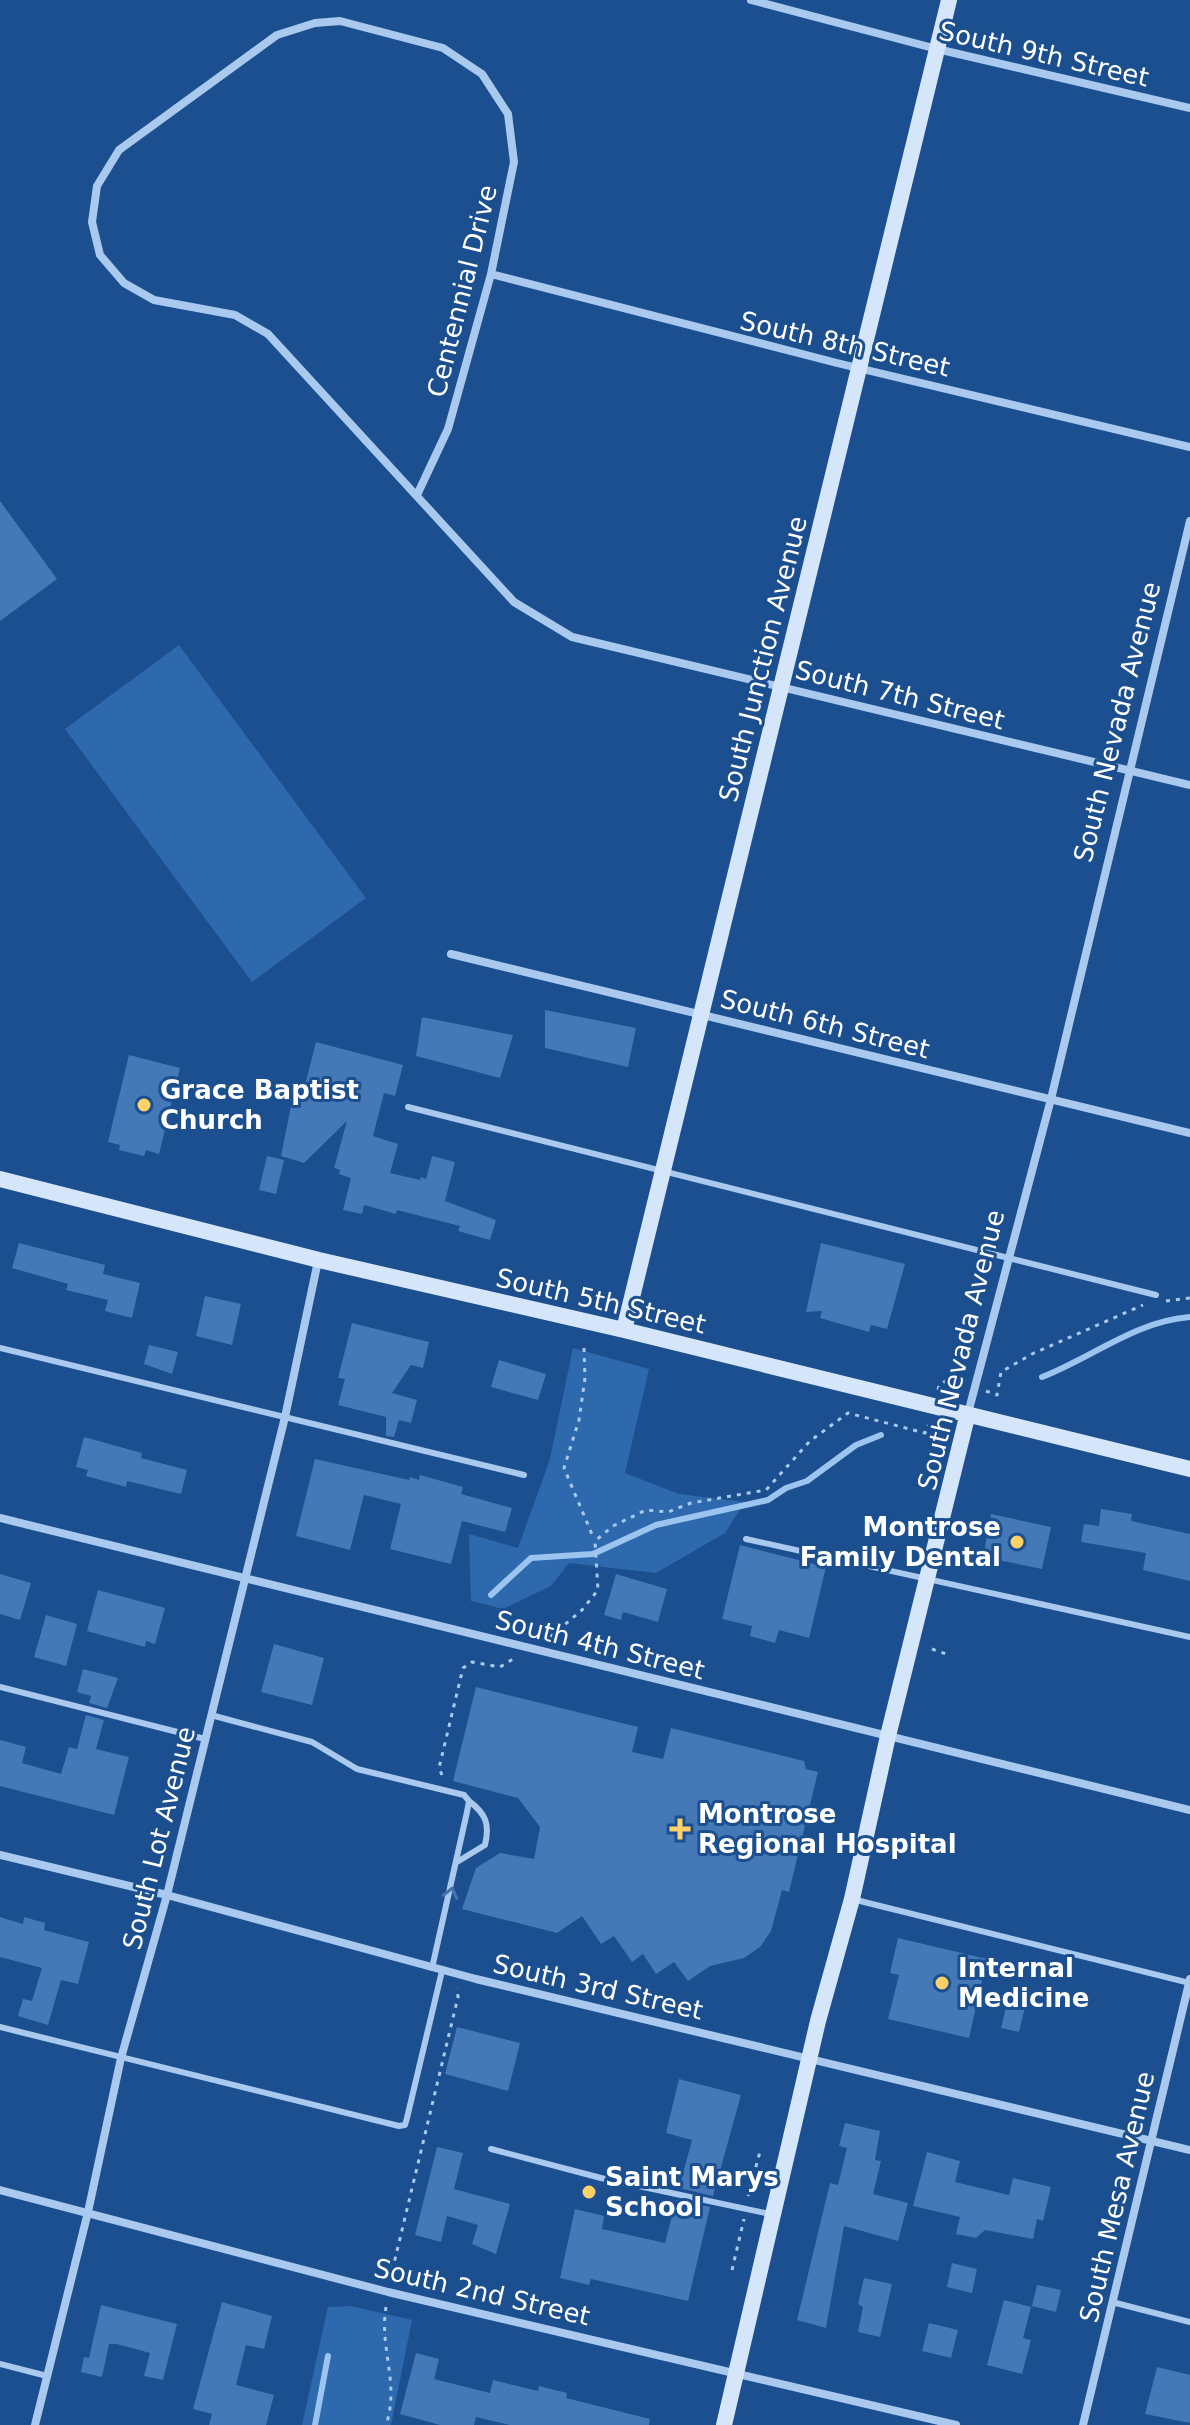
<svg xmlns="http://www.w3.org/2000/svg" width="1190" height="2425" viewBox="0 0 1190 2425" font-family="'DejaVu Sans',sans-serif">
	<rect width="100%" height="100%" fill="#1b4f8f"/>
	<!-- green -->
	<path fill="#2e69ad" d="M 179,645 L 366,898 L 252,982 L 65,729 Z
		M 573,1348 L 649,1369 L 625,1473 L 679,1494 L 745,1502 L 725,1533 L 656,1573 L 569,1563 L 551,1586 L 503,1609 L 471,1601 L 469,1534 L 518,1548 L 550,1459 Z
		M 351,2306 L 412,2320 L 391,2425 L 302,2425 L 328,2307 Z"/>
	<g fill="none" stroke-linecap="round" stroke-linejoin="round">
		<!-- stream -->
		<path stroke="#9cc4f0" stroke-width="6" d="M 1042,1377 C 1091,1358 1136,1321 1190,1317
			M 491,1595 L 531,1558 L 593,1554 L 656,1525 L 768,1500 L 786,1488 L 807,1481 L 856,1445 L 881,1435
			M 315,2425 L 328,2356"/>
	</g>
	<!-- building -->
	<path fill="#4478b7" d="M 0,501 L 57,579 L 0,621 Z
		M 545,1010 L 636,1028 L 628,1067 L 545,1048 Z
		M 422,1017 L 513,1035 L 500,1078 L 416,1056 Z
		M 316,1042 L 403,1065 L 395,1096 L 384,1093 L 373,1136 L 398,1144 L 390,1173 L 420,1180 L 421,1177 L 426,1179 L 432,1156 L 455,1162 L 445,1201 L 496,1220 L 490,1240 L 458,1231 L 460,1226 L 397,1210 L 396,1214 L 364,1205 L 362,1214 L 343,1210 L 351,1178 L 339,1174 L 340,1170 L 334,1168 L 347,1121 L 304,1163 L 281,1156 L 294,1091 L 303,1093 Z
		M 129,1055 L 180,1068 L 159,1154 L 146,1150 L 144,1156 L 119,1150 L 120,1145 L 108,1142 Z
		M 267,1156 L 284,1160 L 276,1194 L 259,1190 Z
		M 19,1243 L 105,1265 L 103,1274 L 140,1283 L 132,1318 L 105,1311 L 108,1300 L 66,1290 L 68,1284 L 12,1268 Z
		M 821,1243 L 905,1264 L 887,1329 L 871,1325 L 869,1332 L 820,1318 L 822,1311 L 806,1312 Z
		M 205,1296 L 241,1304 L 232,1345 L 196,1336 Z
		M 352,1323 L 429,1342 L 423,1368 L 411,1365 L 392,1393 L 417,1400 L 411,1423 L 399,1420 L 394,1437 L 386,1436 L 386,1417 L 338,1405 L 345,1379 L 338,1378 Z
		M 149,1345 L 178,1352 L 172,1374 L 144,1364 Z
		M 499,1360 L 546,1374 L 538,1400 L 491,1387 Z
		M 84,1437 L 142,1453 L 141,1458 L 187,1470 L 181,1494 L 127,1481 L 126,1487 L 86,1476 L 88,1470 L 76,1467 Z
		M 315,1459 L 409,1480 L 410,1477 L 419,1480 L 420,1475 L 463,1487 L 461,1494 L 512,1508 L 505,1532 L 462,1521 L 451,1564 L 390,1549 L 401,1504 L 364,1495 L 350,1550 L 296,1536 Z
		M 1101,1509 L 1132,1514 L 1131,1521 L 1190,1534 L 1190,1581 L 1143,1570 L 1146,1553 L 1081,1542 L 1084,1524 L 1099,1526 Z
		M 991,1514 L 1051,1527 L 1042,1569 L 983,1557 Z
		M 740,1545 L 826,1567 L 809,1638 L 779,1630 L 775,1643 L 750,1636 L 752,1626 L 722,1619 Z
		M 0,1574 L 31,1583 L 20,1620 L 0,1614 Z
		M 616,1574 L 667,1589 L 658,1622 L 623,1612 L 621,1620 L 604,1615 Z
		M 98,1590 L 165,1608 L 155,1644 L 146,1641 L 145,1647 L 87,1631 Z
		M 46,1615 L 77,1624 L 66,1666 L 34,1657 Z
		M 274,1644 L 324,1658 L 312,1705 L 261,1692 Z
		M 83,1669 L 118,1678 L 107,1708 L 89,1703 L 91,1696 L 77,1692 Z
		M 476,1687 L 638,1727 L 632,1752 L 663,1759 L 671,1728 L 804,1761 L 806,1769 L 818,1772 L 789,1892 L 782,1890 L 771,1931 L 760,1947 L 744,1958 L 710,1966 L 688,1981 L 674,1962 L 656,1974 L 643,1954 L 632,1962 L 614,1936 L 601,1944 L 582,1916 L 557,1933 L 462,1909 L 476,1868 L 500,1853 L 534,1859 L 540,1827 L 518,1798 L 453,1781 Z
		M 86,1715 L 104,1720 L 96,1749 L 129,1757 L 114,1815 L 0,1786 L 0,1740 L 26,1747 L 22,1763 L 61,1774 L 69,1747 L 77,1749 Z
		M 0,1917 L 23,1924 L 24,1917 L 45,1923 L 44,1930 L 89,1942 L 78,1984 L 61,1980 L 48,2025 L 18,2016 L 23,1999 L 32,2001 L 42,1968 L 0,1957 Z
		M 898,1938 L 987,1959 L 969,2038 L 888,2019 L 899,1975 L 890,1973 Z
		M 1009,1995 L 1027,1999 L 1019,2032 L 1001,2028 Z
		M 457,2027 L 520,2043 L 508,2091 L 445,2074 Z
		M 679,2079 L 741,2095 L 713,2196 L 679,2188 L 692,2140 L 666,2133 Z
		M 845,2123 L 880,2131 L 875,2160 L 881,2161 L 873,2194 L 908,2203 L 898,2241 L 844,2226 L 826,2328 L 797,2320 L 830,2183 L 838,2185 L 847,2148 L 839,2146 Z
		M 437,2147 L 463,2153 L 454,2189 L 510,2204 L 496,2254 L 472,2244 L 478,2225 L 447,2216 L 441,2242 L 415,2235 Z
		M 927,2152 L 960,2161 L 955,2182 L 1009,2195 L 1013,2178 L 1051,2187 L 1043,2221 L 1037,2219 L 1033,2239 L 985,2230 L 976,2238 L 956,2234 L 960,2217 L 913,2206 Z
		M 676,2200 L 710,2207 L 688,2301 L 591,2279 L 589,2285 L 560,2278 L 575,2209 L 604,2216 L 602,2229 L 665,2243 Z
		M 952,2263 L 977,2269 L 972,2293 L 947,2287 Z
		M 864,2278 L 892,2284 L 880,2337 L 858,2332 L 863,2307 L 858,2304 Z
		M 1037,2285 L 1061,2290 L 1056,2312 L 1032,2306 Z
		M 1004,2300 L 1031,2307 L 1023,2338 L 1031,2340 L 1022,2374 L 987,2365 Z
		M 222,2302 L 272,2316 L 264,2349 L 246,2345 L 236,2385 L 274,2395 L 266,2425 L 209,2425 L 212,2414 L 193,2409 Z
		M 101,2305 L 177,2324 L 163,2380 L 144,2376 L 150,2353 L 117,2344 L 109,2344 L 102,2377 L 81,2372 L 84,2357 L 89,2358 Z
		M 929,2323 L 958,2330 L 951,2358 L 922,2351 Z
		M 416,2353 L 439,2359 L 434,2379 L 490,2393 L 493,2380 L 538,2391 L 539,2386 L 567,2393 L 566,2398 L 650,2419 L 649,2425 L 510,2425 L 476,2417 L 474,2425 L 440,2425 L 400,2414 Z
		M 1157,2367 L 1190,2375 L 1190,2423 L 1145,2414 Z"/>
	<g fill="none" stroke-linecap="round" stroke-linejoin="round">
		<!-- path -->
		<path stroke="#a9c9ee" stroke-width="3" stroke-dasharray="4 6" stroke-linecap="butt" d="M 1166,1301 L 1190,1298
			M 584,1348 L 585,1378 L 579,1420 L 564,1468 L 594,1539
			M 938,1390 L 939,1385 L 949,1379 L 963,1384
			M 986,1391 L 997,1395 L 1001,1372 L 1032,1354 L 1143,1305
			M 550,1637 L 582,1610 L 598,1590 L 595,1541 L 613,1526 L 646,1510 L 668,1512 L 691,1503 L 766,1490 L 810,1441 L 848,1413 L 925,1433 L 928,1425
			M 932,1649 L 949,1655
			M 442,1775 L 439,1768 L 463,1668 L 472,1662 L 500,1667 L 513,1659
			M 748,2196 L 761,2148
			M 732,2270 L 744,2219
			M 390,2280 L 458,1997 L 457,1988
			M 386,2307 C 379,2348 400,2384 386,2425"/>
		<!-- lane -->
		<path stroke="#a9c9ee" stroke-width="6" d="M 408,1107 L 1156,1295
			M 0,1348 L 524,1475
			M 746,1539 L 1190,1637
			M 0,1687 L 205,1739
			M 211,1715 L 312,1742 L 357,1769 L 464,1795 L 469,1801 L 467,1812 L 432,1968
			M 457,1862 L 485,1845 C 490,1824 486,1814 469,1801
			M 852,1899 L 1190,1983
			M 0,2027 L 399,2126 L 405,2125 L 407,2118 L 442,1971
			M 491,2149 L 601,2178 L 770,2214
			M 1112,2302 L 1190,2322
			M 0,2364 L 47,2376"/>
		<!-- street -->
		<path stroke="#a9c9ee" stroke-width="8" d="M 751,0 L 937,49 L 1190,108
			M 491,274 L 837,363 L 1190,447
			M 417,495 L 448,429 L 491,274 L 514,162 L 508,114 L 482,74 L 443,48 L 340,21 L 315,23 L 277,35 L 119,150 L 97,186 L 92,222 L 100,255 L 124,283 L 154,300 L 235,315 L 268,334 L 514,602 L 572,637 L 1190,785
			M 451,954 L 1190,1133
			M 967,1417 L 1051,1099 L 1190,521
			M 0,1518 L 1190,1810
			M 0,1855 L 167,1895 L 476,1979 L 1190,2150
			M 0,2190 L 388,2292 L 956,2425
			M 35,2425 L 88,2212 L 121,2058 L 167,1895 L 285,1417 L 318,1261
			M 1083,2425 L 1190,1979"/>
		<!-- secondary -->
		<path stroke="#d6e6fa" stroke-width="16" d="M 0,1179 L 319,1260 L 624,1330 L 1190,1469
			M 624,1330 L 949,0
			M 724,2425 L 818,2021 L 852,1899 L 888,1736 L 967,1417"/>
	</g>
	<!-- one-way arrows -->
	<defs><path id="oneway-chevron" d="M-2-3.5L2.5 0L-2 3.5" fill="none" stroke-width="1.6" stroke-linecap="round" stroke-linejoin="round" transform="scale(2)"/></defs>
	<use stroke="#4674ac" href="#oneway-chevron" transform="translate(451 1893) rotate(-76)"/>
	<!-- markers -->
	<g fill="#ffd166" stroke="#1b4f8f" stroke-width="3">
		<circle cx="144" cy="1105" r="8"/>
		<circle cx="1017" cy="1542" r="8"/>
		<path d="M676 1817h8v8h8v8h-8v8h-8v-8h-8v-8h8z"/>
		<circle cx="942" cy="1983" r="8"/>
		<circle cx="589" cy="2192" r="8"/>
	</g>
	<g text-anchor="middle" dominant-baseline="central" stroke-width="6" stroke-linejoin="round" paint-order="stroke">
		<!-- street labels -->
		<g font-size="26" fill="#fff" stroke="#1b4f8f">
			<text transform="translate(1044 54) rotate(13)">South 9th Street</text>
			<text transform="translate(462 291) rotate(-76)">Centennial Drive</text>
			<text transform="translate(845 344) rotate(13)">South 8th Street</text>
			<text transform="translate(763 659) rotate(-76)">South Junction Avenue</text>
			<text transform="translate(900 695) rotate(14)">South 7th Street</text>
			<text transform="translate(1117 722) rotate(-76)">South Nevada Avenue</text>
			<text transform="translate(825 1024) rotate(14)">South 6th Street</text>
			<text transform="translate(601 1301) rotate(13)">South 5th Street</text>
			<text transform="translate(961 1350) rotate(-76)">South Nevada Avenue</text>
			<text transform="translate(600 1645) rotate(14)">South 4th Street</text>
			<text transform="translate(159 1838) rotate(-76)">South Lot Avenue</text>
			<text transform="translate(598 1987) rotate(13)">South 3rd Street</text>
			<text transform="translate(1117 2197) rotate(-77)">South Mesa Avenue</text>
			<text transform="translate(482 2292) rotate(13)">South 2nd Street</text>
		</g>
		<!-- poi labels -->
		<g font-size="26" font-weight="bold" fill="#fff" stroke="#1b4f8f" text-anchor="start">
			<text x="160" y="1090">Grace Baptist<tspan x="160" dy="30">Church</tspan></text>
			<text x="1001" y="1527" text-anchor="end">Montrose<tspan x="1001" dy="30">Family Dental</tspan></text>
			<text x="698" y="1814">Montrose<tspan x="698" dy="30">Regional Hospital</tspan></text>
			<text x="958" y="1968">Internal<tspan x="958" dy="30">Medicine</tspan></text>
			<text x="605" y="2177">Saint Marys<tspan x="605" dy="30">School</tspan></text>
		</g>
	</g>
</svg>
